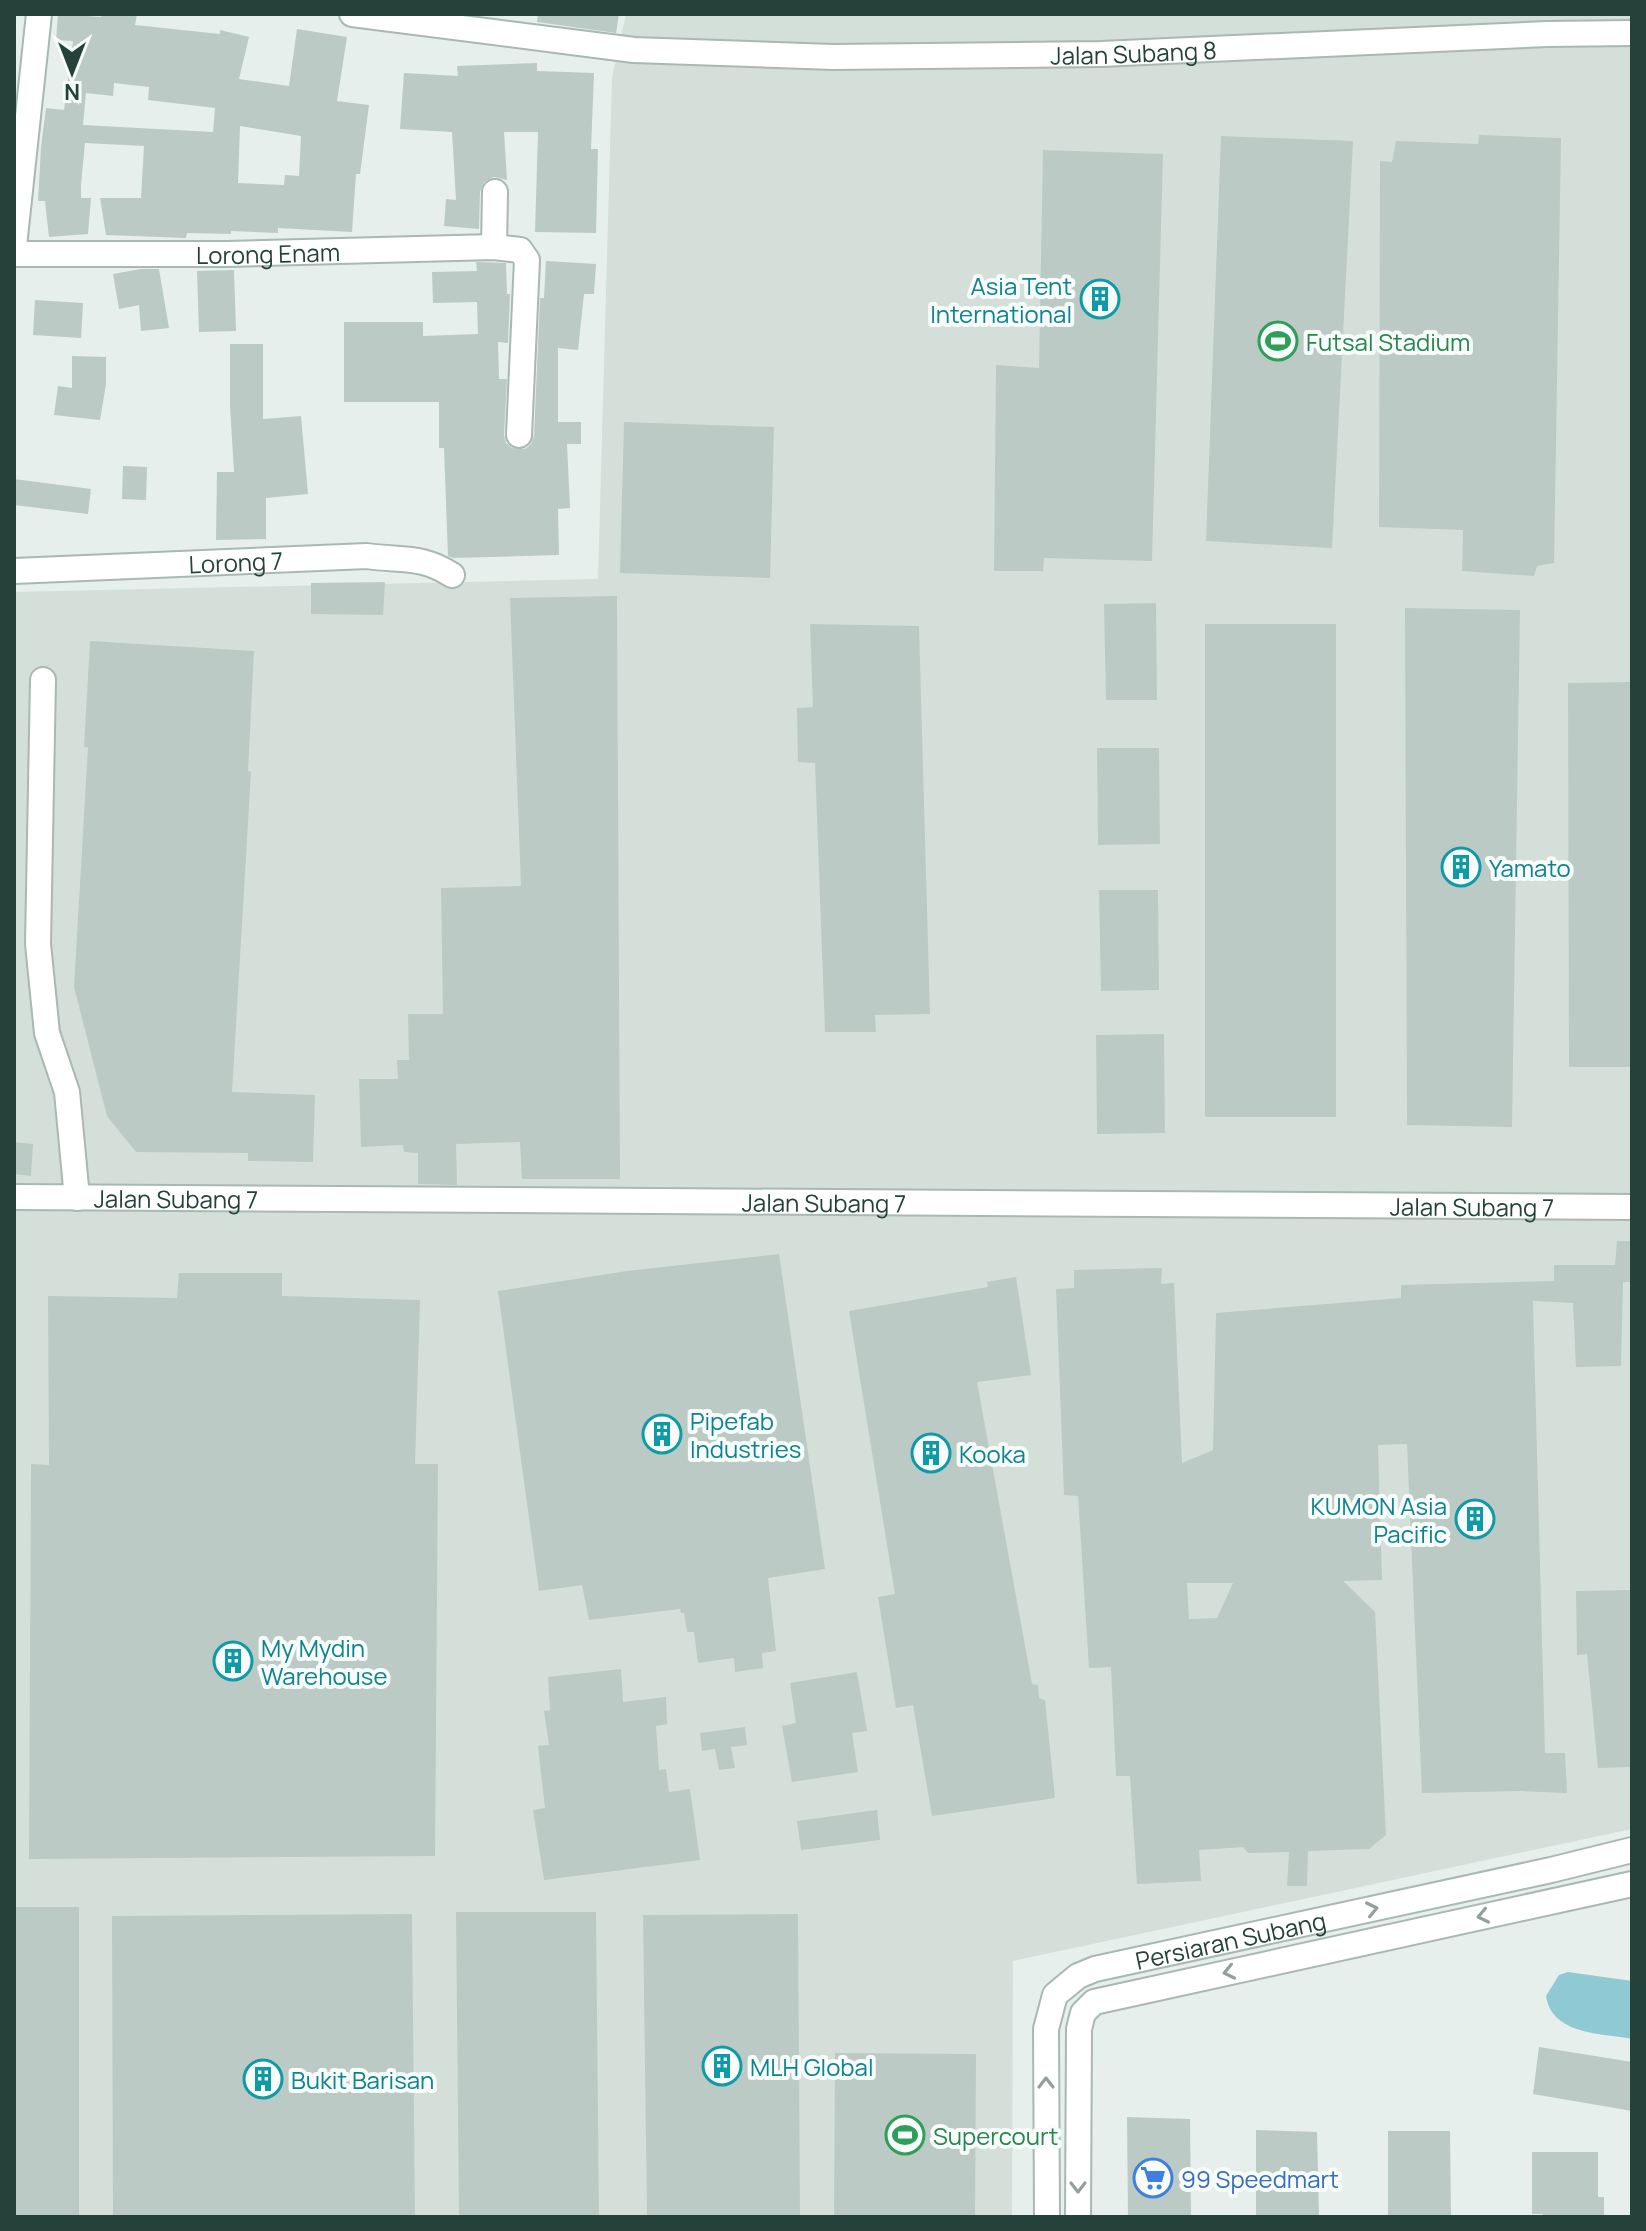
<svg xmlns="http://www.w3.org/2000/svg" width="1646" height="2231" viewBox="0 0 1646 2231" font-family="Manrope,sans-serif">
	<rect width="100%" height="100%" fill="#e6efeb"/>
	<!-- built -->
	<path fill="#d4dfda" d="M 626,14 L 1632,14 L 1632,1829 L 1013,1961 L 1012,2217 L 14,2217 L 14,592 L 598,579 L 612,78 Z"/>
	<!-- water -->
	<path fill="#8ec9d4" d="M 1568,1972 L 1632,1981 L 1632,2039 C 1601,2033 1552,2035 1546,1996 L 1559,1975 Z"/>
	<!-- building -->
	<path fill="#bbcac4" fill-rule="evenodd" d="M 58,14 L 101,17 L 101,14 L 137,14 L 135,25 L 220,34 L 220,30 L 249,37 L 239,79 L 289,86 L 297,29 L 347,37 L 337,101 L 369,105 L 360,174 L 356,174 L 352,232 L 278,228 L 278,233 L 231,231 L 231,234 L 187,233 L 186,238 L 106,235 L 100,198 L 141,198 L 144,146 L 85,143 L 81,185 L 81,198 L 91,198 L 88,234 L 49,237 L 45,201 L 38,201 L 41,147 L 46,108 L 64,110 L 73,41 L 56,40 ZM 114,83 L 149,87 L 148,100 L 215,108 L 213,132 L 83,125 L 86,93 L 113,96 ZM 240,126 L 301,136 L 299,176 L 285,175 L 284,185 L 238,183 Z
		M 538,14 L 619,14 L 616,33 L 537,22 Z
		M 537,63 L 537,71 L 594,73 L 591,149 L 598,149 L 596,233 L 535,232 L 538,132 L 504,132 L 507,180 L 494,177 L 484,182 L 480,192 L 479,229 L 444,226 L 446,199 L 456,200 L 452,132 L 400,129 L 404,73 L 458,76 L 457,66 Z
		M 1479,135 L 1561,138 L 1554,563 L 1537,566 L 1534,576 L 1462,571 L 1463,530 L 1379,527 L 1380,161 L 1392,162 L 1396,141 L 1478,144 Z
		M 1221,136 L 1353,141 L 1332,548 L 1206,541 Z
		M 1043,150 L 1163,154 L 1152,561 L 1044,558 L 1043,571 L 994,571 L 996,365 L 1039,368 Z
		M 546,261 L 596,264 L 594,294 L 584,294 L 578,350 L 558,348 L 558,422 L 581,422 L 581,444 L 567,444 L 570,508 L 558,509 L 559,555 L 453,558 L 448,556 L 444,448 L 439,448 L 439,402 L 344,402 L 344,322 L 423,322 L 423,336 L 478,334 L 477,302 L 433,303 L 432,272 L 477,271 L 476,262 L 506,263 L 507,294 L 510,294 L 508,343 L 498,342 L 499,379 L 507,379 L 504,435 L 506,443 L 512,448 L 525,449 L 531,444 L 534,436 L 540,298 L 544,298 Z
		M 141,269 L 159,269 L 169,328 L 141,331 L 139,305 L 119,309 L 113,274 Z
		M 234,270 L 236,331 L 199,332 L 197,271 Z
		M 35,300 L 83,303 L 81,338 L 33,335 Z
		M 230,344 L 263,344 L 263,419 L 301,416 L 308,494 L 266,498 L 266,539 L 216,540 L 217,472 L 234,472 L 230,406 Z
		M 72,356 L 106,357 L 106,384 L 100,420 L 54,415 L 58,386 L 72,388 Z
		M 624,422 L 774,427 L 770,578 L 620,573 Z
		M 123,466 L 147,467 L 146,500 L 122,499 Z
		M 14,479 L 91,489 L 88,514 L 14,505 Z
		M 385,582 L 383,615 L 311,614 L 311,583 Z
		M 617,596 L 620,1179 L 522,1179 L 520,1142 L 456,1144 L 457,1185 L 418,1184 L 418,1153 L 404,1152 L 403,1145 L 361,1147 L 359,1079 L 398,1079 L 397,1060 L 409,1060 L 408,1014 L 443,1014 L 441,888 L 521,886 L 510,598 Z
		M 1156,603 L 1157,700 L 1106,700 L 1104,604 Z
		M 1405,608 L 1520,610 L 1512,1127 L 1407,1125 Z
		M 810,624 L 919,626 L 930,1014 L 875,1015 L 876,1032 L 825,1032 L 815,763 L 798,762 L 797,708 L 813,707 Z
		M 1205,624 L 1336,624 L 1336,1117 L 1205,1117 Z
		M 90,641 L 254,651 L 248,771 L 251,772 L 232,1092 L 315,1095 L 313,1162 L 248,1161 L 248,1153 L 136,1152 L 107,1116 L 74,987 L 88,747 L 84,747 Z
		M 1632,682 L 1632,1067 L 1569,1067 L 1568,683 Z
		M 1097,748 L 1159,748 L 1160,844 L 1098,845 Z
		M 1099,890 L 1158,890 L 1159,990 L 1101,991 Z
		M 1164,1034 L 1165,1133 L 1097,1134 L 1096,1035 Z
		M 14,1142 L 33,1144 L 31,1176 L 14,1174 Z
		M 1617,1241 L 1632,1241 L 1632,1282 L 1623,1282 L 1621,1366 L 1576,1367 L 1573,1303 L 1533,1301 L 1545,1753 L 1565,1753 L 1567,1793 L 1521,1791 L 1422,1793 L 1407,1444 L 1378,1445 L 1382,1580 L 1343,1581 L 1375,1612 L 1386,1835 L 1369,1849 L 1308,1851 L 1307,1886 L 1287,1886 L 1289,1852 L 1248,1853 L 1243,1847 L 1199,1850 L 1201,1881 L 1137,1884 L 1130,1776 L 1116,1776 L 1111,1667 L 1089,1668 L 1078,1496 L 1064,1495 L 1056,1289 L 1074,1288 L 1074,1270 L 1162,1268 L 1161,1284 L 1174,1283 L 1182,1463 L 1213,1450 L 1216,1313 L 1401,1298 L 1401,1285 L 1554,1281 L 1554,1265 L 1615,1265 ZM 1187,1583 L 1233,1583 L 1217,1618 L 1189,1619 Z
		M 779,1254 L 825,1569 L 768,1578 L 776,1651 L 762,1653 L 763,1668 L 735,1672 L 734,1658 L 698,1663 L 694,1632 L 687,1632 L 684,1613 L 681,1613 L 680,1609 L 589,1620 L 582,1585 L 539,1591 L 498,1291 L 627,1271 Z
		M 179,1273 L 282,1273 L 282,1296 L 420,1300 L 415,1464 L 438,1464 L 435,1856 L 29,1859 L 31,1464 L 49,1465 L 48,1296 L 177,1298 Z
		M 1016,1277 L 1031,1375 L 977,1382 L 1032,1684 L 1038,1685 L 1039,1698 L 1045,1700 L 1055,1798 L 932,1816 L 913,1705 L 896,1708 L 878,1597 L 895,1594 L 849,1311 L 988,1287 L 987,1282 Z
		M 1632,1590 L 1632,1767 L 1598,1768 L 1587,1654 L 1577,1655 L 1576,1591 Z
		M 621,1669 L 623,1702 L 666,1697 L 667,1724 L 656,1726 L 659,1770 L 666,1769 L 669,1792 L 690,1789 L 700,1860 L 544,1880 L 533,1810 L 545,1808 L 538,1746 L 549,1745 L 544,1711 L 550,1710 L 548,1677 Z
		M 857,1672 L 867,1731 L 852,1733 L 858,1772 L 792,1782 L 782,1726 L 796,1723 L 790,1683 Z
		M 745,1727 L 747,1745 L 731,1747 L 735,1768 L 719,1770 L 715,1749 L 702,1751 L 700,1733 Z
		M 877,1810 L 880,1840 L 801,1850 L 797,1821 Z
		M 14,1907 L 79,1907 L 79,2217 L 14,2217 Z
		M 456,1912 L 596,1912 L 599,2217 L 459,2217 Z
		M 412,1914 L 415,2217 L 113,2217 L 112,1916 Z
		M 798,1914 L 800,2217 L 647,2217 L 643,1915 Z
		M 1539,2047 L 1632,2062 L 1632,2111 L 1533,2094 Z
		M 835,2053 L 976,2054 L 975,2217 L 834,2217 Z
		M 1127,2117 L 1190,2119 L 1191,2217 L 1128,2217 Z
		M 1256,2130 L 1317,2132 L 1319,2217 L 1256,2217 Z
		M 1388,2131 L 1450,2131 L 1451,2217 L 1388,2217 Z
		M 1532,2152 L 1598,2152 L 1598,2197 L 1604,2197 L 1604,2217 L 1543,2217 L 1543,2214 L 1532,2214 Z"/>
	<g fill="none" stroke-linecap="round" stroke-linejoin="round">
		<defs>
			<g id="minor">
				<path id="s1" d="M 352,14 L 634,50 L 833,57 L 1101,54 L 1547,34 L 1632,33"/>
				<path d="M 14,246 L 39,14"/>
				<path d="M 494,247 L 495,192"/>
				<path id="s2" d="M 14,254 L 227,254 L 494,247 L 520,250 L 527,260 L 519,435"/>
				<path id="s3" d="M 14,571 L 367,556 C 402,561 421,555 452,575"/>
				<path d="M 43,680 L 38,944 L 47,1033 L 67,1092 L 77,1198"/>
				<path id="s4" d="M 14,1197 L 1632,1207"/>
				<path id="s5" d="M 1047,2217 L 1046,2029 L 1055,1995 L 1078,1976 L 1095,1969 L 1551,1870 L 1632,1850"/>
				<path d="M 1078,2217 L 1079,2029 L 1083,2013 L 1094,2002 L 1632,1884"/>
			</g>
		</defs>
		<!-- minor casing -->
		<use href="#minor" stroke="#a8b8b2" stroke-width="28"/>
		<!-- minor -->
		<use href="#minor" stroke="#fff" stroke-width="24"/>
	</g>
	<!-- one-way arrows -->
	<defs><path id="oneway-chevron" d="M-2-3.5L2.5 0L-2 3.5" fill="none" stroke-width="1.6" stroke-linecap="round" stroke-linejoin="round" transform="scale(2)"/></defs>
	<g stroke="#92a09c">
		<use href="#oneway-chevron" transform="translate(1372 1909) rotate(-12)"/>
		<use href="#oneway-chevron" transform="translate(1483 1916) rotate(168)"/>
		<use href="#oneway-chevron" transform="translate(1229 1972) rotate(168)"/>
		<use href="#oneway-chevron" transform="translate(1046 2083) rotate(-90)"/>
		<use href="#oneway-chevron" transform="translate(1078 2187) rotate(90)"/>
	</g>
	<!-- icons -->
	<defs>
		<symbol id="building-ring" viewBox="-11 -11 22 22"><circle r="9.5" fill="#f7fbf9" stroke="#0f9aa8" stroke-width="1.5"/><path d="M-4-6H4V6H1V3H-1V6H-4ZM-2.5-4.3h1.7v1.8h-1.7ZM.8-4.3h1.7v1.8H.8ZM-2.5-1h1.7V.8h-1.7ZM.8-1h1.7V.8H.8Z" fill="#0f9aa8"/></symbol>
		<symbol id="stadium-ring" viewBox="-11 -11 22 22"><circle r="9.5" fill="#f7fbf9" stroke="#2e9e5b" stroke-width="1.5"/><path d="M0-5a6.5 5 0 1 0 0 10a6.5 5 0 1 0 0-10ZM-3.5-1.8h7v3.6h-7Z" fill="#2e9e5b"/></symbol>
		<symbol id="supermarket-ring" viewBox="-11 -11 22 22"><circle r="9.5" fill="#f7fbf9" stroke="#3f7fe0" stroke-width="1.5"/><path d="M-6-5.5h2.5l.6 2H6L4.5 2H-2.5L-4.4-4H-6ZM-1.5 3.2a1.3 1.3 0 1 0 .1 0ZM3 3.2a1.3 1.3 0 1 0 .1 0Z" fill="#3f7fe0"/></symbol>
	</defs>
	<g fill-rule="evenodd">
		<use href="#building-ring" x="1078" y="277" width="44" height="44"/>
		<use href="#stadium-ring" x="1256" y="319" width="44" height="44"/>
		<use href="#building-ring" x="1439" y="845" width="44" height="44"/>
		<use href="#building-ring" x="640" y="1412" width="44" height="44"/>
		<use href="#building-ring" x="909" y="1431" width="44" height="44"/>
		<use href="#building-ring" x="1453" y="1497" width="44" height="44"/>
		<use href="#building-ring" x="211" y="1639" width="44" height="44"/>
		<use href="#building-ring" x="700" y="2044" width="44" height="44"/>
		<use href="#building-ring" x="241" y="2057" width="44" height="44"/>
		<use href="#stadium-ring" x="883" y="2113" width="44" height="44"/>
		<use href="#supermarket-ring" x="1131" y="2156" width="44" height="44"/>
	</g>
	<g text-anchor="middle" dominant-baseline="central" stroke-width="8" stroke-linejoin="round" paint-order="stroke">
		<!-- street labels -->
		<g font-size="24" fill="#24423a" stroke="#f7fbf9">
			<text stroke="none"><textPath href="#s1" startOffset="784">Jalan Subang 8</textPath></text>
			<text stroke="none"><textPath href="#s2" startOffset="254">Lorong Enam</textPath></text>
			<text stroke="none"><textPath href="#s3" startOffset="222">Lorong 7</textPath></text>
			<text stroke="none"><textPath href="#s4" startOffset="162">Jalan Subang 7</textPath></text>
			<text stroke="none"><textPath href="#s4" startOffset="810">Jalan Subang 7</textPath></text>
			<text stroke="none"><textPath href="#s4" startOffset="1458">Jalan Subang 7</textPath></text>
			<text stroke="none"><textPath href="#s5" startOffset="410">Persiaran Subang</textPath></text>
		</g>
		<!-- culture labels -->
		<g font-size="24" fill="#0d838f" stroke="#f7fbf9" text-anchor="start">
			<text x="1072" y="285" text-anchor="end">Asia Tent<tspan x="1072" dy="28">International</tspan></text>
			<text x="1489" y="867">Yamato</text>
			<text x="690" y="1420">Pipefab<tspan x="690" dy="28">Industries</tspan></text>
			<text x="959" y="1453">Kooka</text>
			<text x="1447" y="1505" text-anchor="end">KUMON Asia<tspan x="1447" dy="28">Pacific</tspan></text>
			<text x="261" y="1647">My Mydin<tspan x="261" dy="28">Warehouse</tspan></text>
			<text x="750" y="2066">MLH Global</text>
			<text x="291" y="2079">Bukit Barisan</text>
		</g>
		<!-- leisure labels -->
		<g font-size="24" fill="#27864d" stroke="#f7fbf9" text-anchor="start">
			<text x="1306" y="341">Futsal Stadium</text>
			<text x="933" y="2135">Supercourt</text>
		</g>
		<!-- shop labels -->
		<g font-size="24" fill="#366cbe" stroke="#f7fbf9" text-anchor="start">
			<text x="1181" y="2178">99 Speedmart</text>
		</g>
	</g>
	<!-- border -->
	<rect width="1646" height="2231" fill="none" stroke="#24423a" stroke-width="32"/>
	<!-- north arrow -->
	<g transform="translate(72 72) rotate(180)" stroke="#f7fbf9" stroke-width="6" paint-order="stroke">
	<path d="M0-6L14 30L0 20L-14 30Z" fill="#24423a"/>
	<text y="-12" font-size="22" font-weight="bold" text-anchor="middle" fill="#24423a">N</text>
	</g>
</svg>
